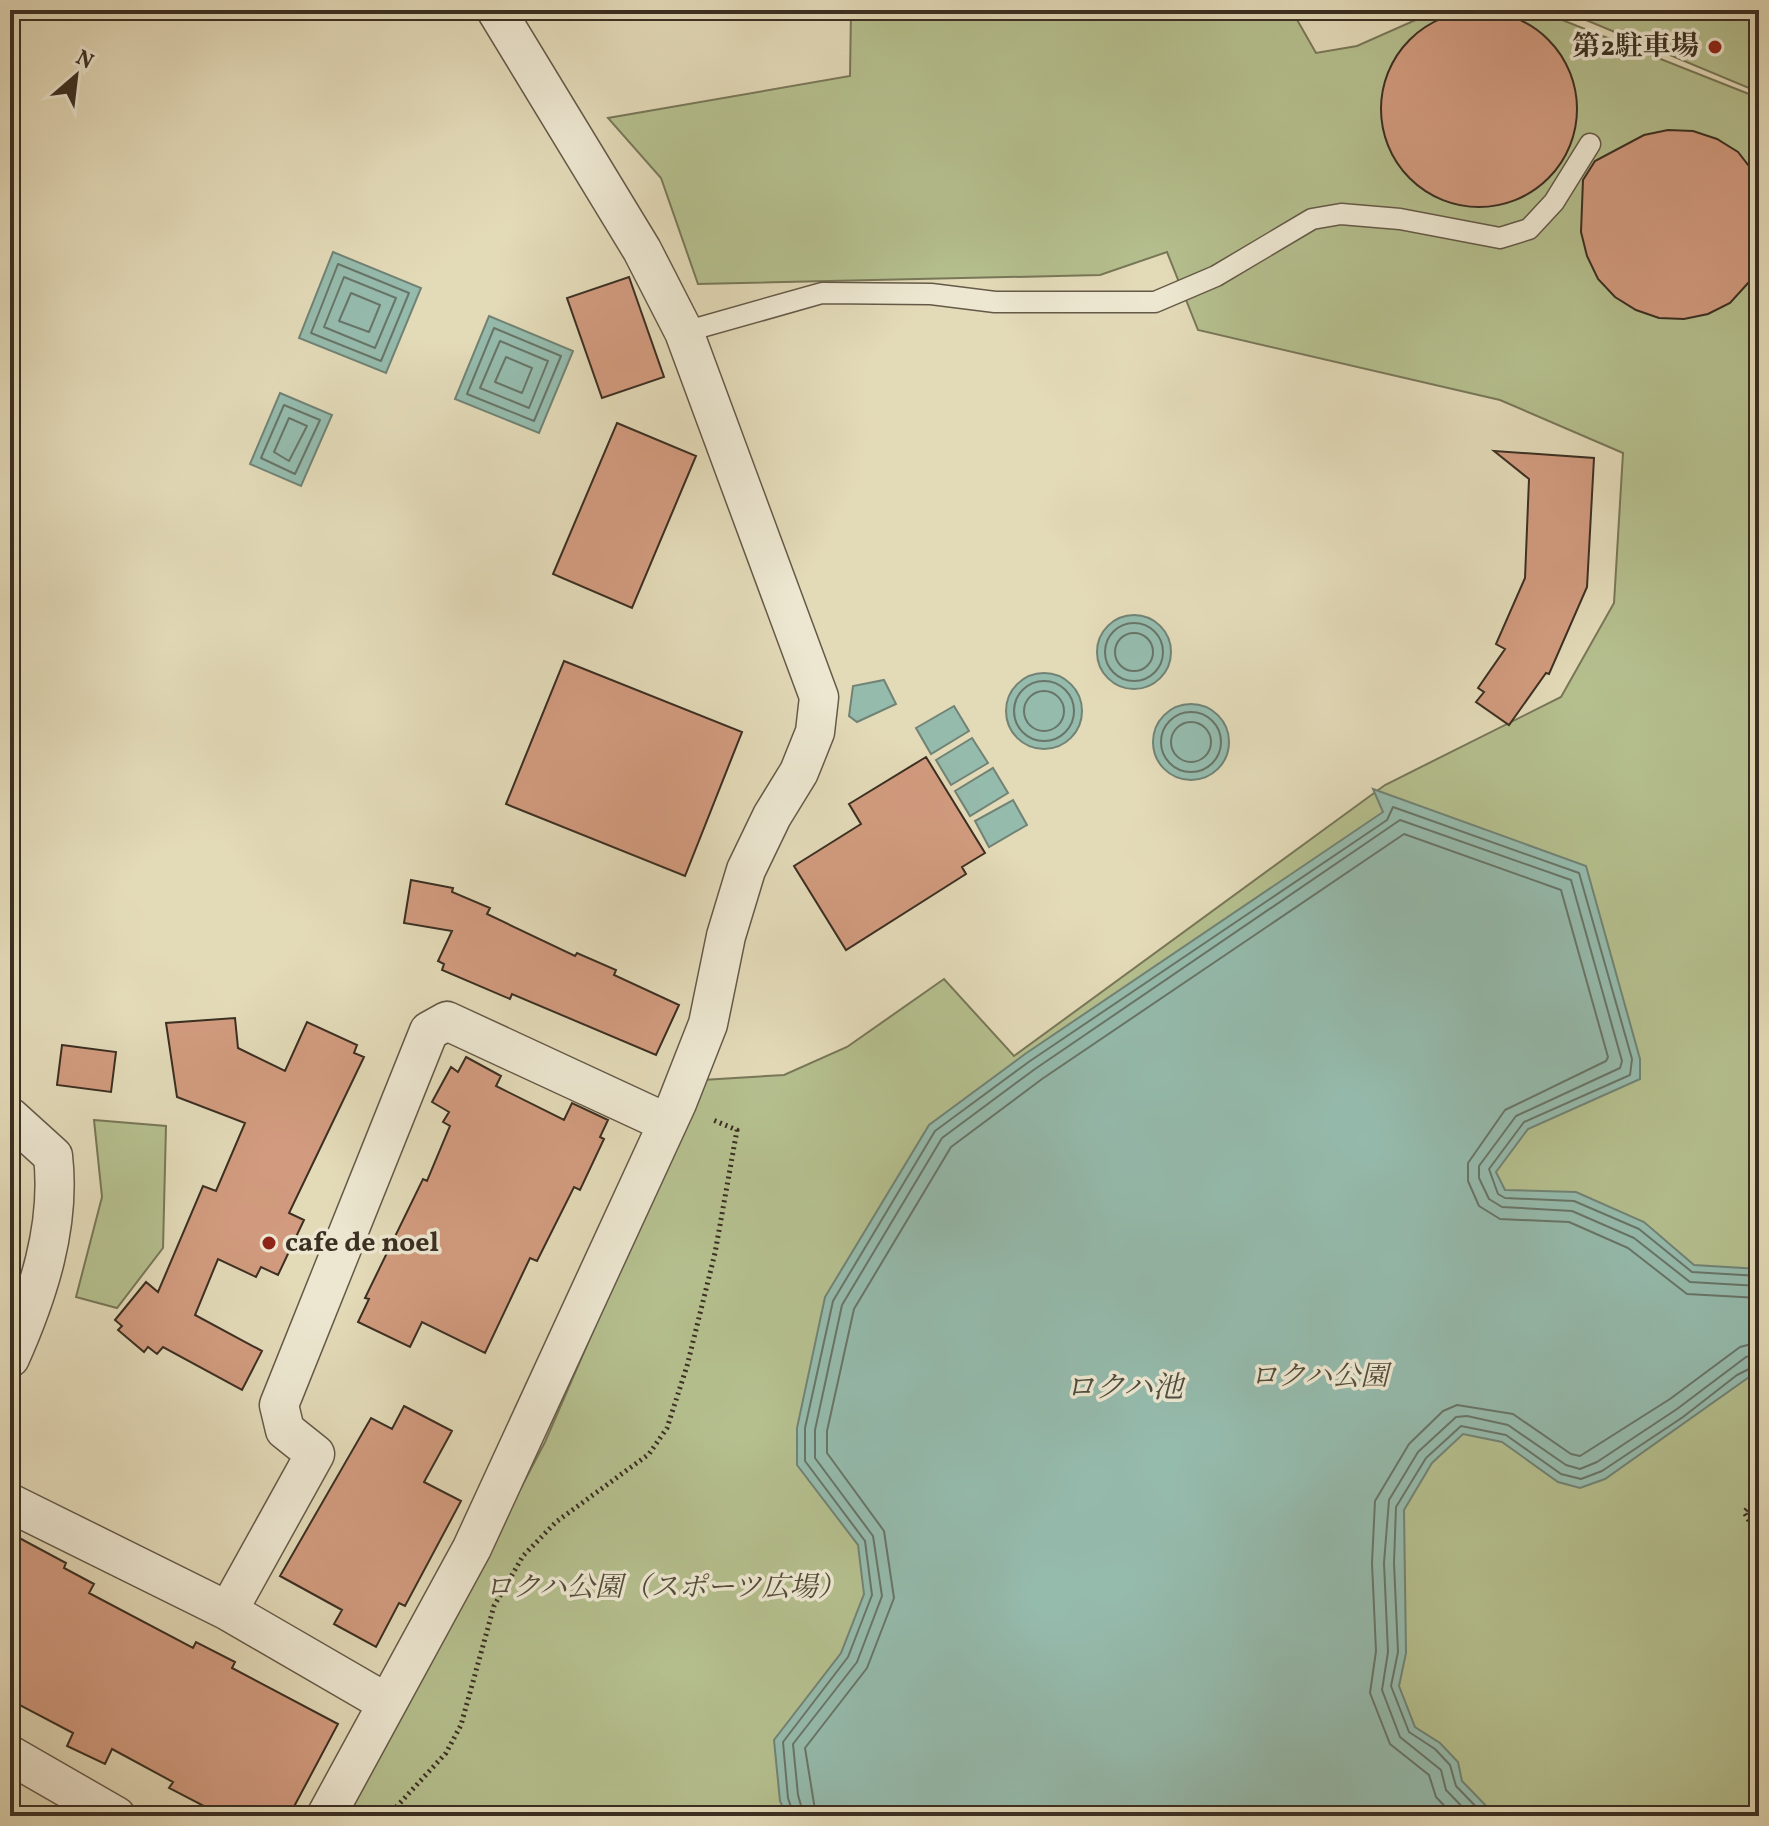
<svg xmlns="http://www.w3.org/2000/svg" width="1769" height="1826" viewBox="0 0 1769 1826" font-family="Vollkorn,'Noto Serif JP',serif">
	<rect width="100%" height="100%" fill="#e3dab8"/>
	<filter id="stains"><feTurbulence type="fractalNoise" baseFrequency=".0025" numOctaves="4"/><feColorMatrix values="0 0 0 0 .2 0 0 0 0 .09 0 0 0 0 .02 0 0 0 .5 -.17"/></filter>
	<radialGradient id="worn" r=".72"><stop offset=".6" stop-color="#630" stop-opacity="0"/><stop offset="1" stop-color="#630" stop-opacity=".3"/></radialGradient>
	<!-- green -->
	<path fill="#b5bf8e" stroke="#787758" stroke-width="2" d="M 851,10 L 1299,10 L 1296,18 L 1316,53 L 1357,46 L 1438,10 L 1537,10 L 1759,98 L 1759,1816 L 348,1816 L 545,1442 L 702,1080 L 784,1075 L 847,1047 L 944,979 L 1014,1056 L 1385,785 L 1561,697 L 1614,603 L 1623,453 L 1500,400 L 1198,330 L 1167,252 L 1100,275 L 698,284 L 661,178 L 608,118 L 850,76 Z
		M 1562,10 L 1759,10 L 1759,90 L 1756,91 Z
		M 94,1120 L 166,1126 L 163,1248 L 117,1308 L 76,1297 L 102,1197 Z"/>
	<!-- water -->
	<path fill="#95bbad" stroke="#718375" stroke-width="2" d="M 333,252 L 421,288 L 386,373 L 299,338 Z
		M 489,316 L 573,351 L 539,433 L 455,399 Z
		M 280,393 L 332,415 L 301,486 L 250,464 Z
		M1097 652a37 37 0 1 1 74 0a37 37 0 1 1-74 0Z
		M1006 711a38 38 0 1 1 76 0a38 38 0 1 1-76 0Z
		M 884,680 L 896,704 L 857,722 L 849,716 L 853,686 Z
		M1153 742a38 38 0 1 1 76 0a38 38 0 1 1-76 0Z
		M 954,706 L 969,731 L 931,754 L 916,728 Z
		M 972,738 L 988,763 L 951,785 L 936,760 Z
		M 993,768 L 1008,793 L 970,816 L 955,791 Z
		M 1373,789 L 1586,866 L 1640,1059 L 1640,1079 L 1528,1129 L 1496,1172 L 1505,1190 L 1576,1192 L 1644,1222 L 1694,1265 L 1759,1269 L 1759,1370 L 1605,1479 L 1580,1488 L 1558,1482 L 1502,1442 L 1463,1434 L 1432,1463 L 1404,1510 L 1406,1653 L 1399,1686 L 1415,1727 L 1440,1743 L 1458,1762 L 1462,1781 L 1496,1816 L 787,1816 L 780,1801 L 774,1740 L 841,1653 L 864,1594 L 858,1545 L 797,1465 L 797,1428 L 825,1297 L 929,1125 L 1025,1054 L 1383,812 Z
		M 1013,800 L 1027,825 L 989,847 L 975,821 Z"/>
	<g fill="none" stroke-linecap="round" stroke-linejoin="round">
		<!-- shore -->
		<path stroke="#687568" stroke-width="2" d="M 338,264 L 409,293 L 381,361 L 311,333 Z
			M 344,277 L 396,298 L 375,348 L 324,327 Z
			M 351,293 L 380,305 L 369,332 L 339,321 Z
			M 494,328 L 561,356 L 534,421 L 467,394 Z
			M 500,341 L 548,361 L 529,408 L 480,388 Z
			M 506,357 L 532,368 L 522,393 L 495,382 Z
			M 284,405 L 320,420 L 295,474 L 261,458 Z
			M 289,418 L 307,426 L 289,461 L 274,452 Z
			M1105 652a29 29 0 1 1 58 0a29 29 0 1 1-58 0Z
			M1115 652a19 19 0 1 1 38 0a19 19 0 1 1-38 0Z
			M1014 711a30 30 0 1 1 60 0a30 30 0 1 1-60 0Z
			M1024 711a20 20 0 1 1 40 0a20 20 0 1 1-40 0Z
			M1161 742a30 30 0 1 1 60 0a30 30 0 1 1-60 0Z
			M1171 742a20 20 0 1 1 40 0a20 20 0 1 1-40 0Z
			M 794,1816 L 788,1798 L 783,1742 L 848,1657 L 872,1595 L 865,1541 L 805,1461 L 805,1428 L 833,1301 L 935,1131 L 1030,1061 L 1387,820 L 1393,807 L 1579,873 L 1632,1059 L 1630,1075 L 1524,1122 L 1489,1169 L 1498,1194 L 1505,1198 L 1574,1201 L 1639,1229 L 1692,1272 L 1759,1276
			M 804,1816 L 798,1795 L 793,1744 L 857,1662 L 882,1596 L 873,1536 L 815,1458 L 815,1430 L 842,1305 L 942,1138 L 1035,1069 L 1400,820 L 1571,880 L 1622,1061 L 1620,1068 L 1516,1116 L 1479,1166 L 1479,1178 L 1489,1199 L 1502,1207 L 1572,1211 L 1634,1238 L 1690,1282 L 1759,1286
			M 816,1816 L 805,1748 L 867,1668 L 894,1598 L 884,1531 L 827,1453 L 827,1431 L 854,1309 L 951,1147 L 1042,1079 L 1404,834 L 1561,890 L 1608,1057 L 1606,1061 L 1505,1110 L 1468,1163 L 1468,1181 L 1479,1206 L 1500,1219 L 1569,1222 L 1628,1248 L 1687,1294 L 1759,1298
			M 1454,1816 L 1436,1797 L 1429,1775 L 1390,1744 L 1370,1693 L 1376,1651 L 1372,1563 L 1375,1501 L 1409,1444 L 1443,1411 L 1457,1405 L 1513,1414 L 1571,1454 L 1580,1456 L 1670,1399 L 1740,1347 L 1759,1342
			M 1471,1816 L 1446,1790 L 1441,1770 L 1400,1737 L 1382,1690 L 1388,1652 L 1384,1563 L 1389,1500 L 1418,1452 L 1456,1417 L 1467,1416 L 1508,1425 L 1566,1465 L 1580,1469 L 1597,1462 L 1677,1409 L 1746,1357 L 1759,1354
			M 1485,1816 L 1456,1786 L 1450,1765 L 1435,1749 L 1409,1732 L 1391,1686 L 1398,1652 L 1394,1563 L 1396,1507 L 1426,1458 L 1461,1426 L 1506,1435 L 1561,1474 L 1581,1479 L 1602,1471 L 1683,1417 L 1737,1375 L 1759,1364"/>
	</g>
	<!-- building -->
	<path fill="#d29b7f" stroke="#3b2f22" stroke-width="2" d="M1381 109a98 98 0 1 1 196 0a98 98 0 1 1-196 0Z
		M 1668,130 L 1693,131 L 1717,139 L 1738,152 L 1759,179 L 1759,271 L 1730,303 L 1708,314 L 1684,319 L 1659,318 L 1636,310 L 1615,297 L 1598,279 L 1587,256 L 1581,232 L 1583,180 L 1595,161 L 1644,135 Z
		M 629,277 L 664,377 L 602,398 L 567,298 Z
		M 617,423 L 696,456 L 632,608 L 553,574 Z
		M 1494,451 L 1594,458 L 1587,587 L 1549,674 L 1546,673 L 1509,725 L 1476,702 L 1484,692 L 1478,688 L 1505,649 L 1496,644 L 1525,578 L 1529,479 Z
		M 564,661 L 742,732 L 685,876 L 506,804 Z
		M 926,757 L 985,853 L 962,867 L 966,874 L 846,950 L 794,866 L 861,824 L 849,804 Z
		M 411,880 L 453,888 L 452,892 L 490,908 L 487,914 L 575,956 L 577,953 L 616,970 L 614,975 L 679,1005 L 656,1055 L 512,994 L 510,999 L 442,970 L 444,964 L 438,961 L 452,931 L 404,923 Z
		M 235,1018 L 238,1048 L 285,1071 L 307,1022 L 357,1045 L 354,1053 L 364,1057 L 289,1213 L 304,1220 L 278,1275 L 261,1267 L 256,1277 L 218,1259 L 195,1315 L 262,1351 L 242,1390 L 163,1347 L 157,1354 L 148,1347 L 144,1352 L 118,1330 L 122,1326 L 115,1320 L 146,1282 L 158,1292 L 203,1186 L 216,1191 L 245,1123 L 177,1097 L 166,1023 Z
		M 62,1045 L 116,1052 L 111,1092 L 57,1085 Z
		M 466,1057 L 501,1076 L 496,1086 L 564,1120 L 572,1103 L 608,1120 L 600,1137 L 604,1139 L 580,1190 L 574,1187 L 537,1261 L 530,1258 L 485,1353 L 422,1322 L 410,1347 L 358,1322 L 369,1299 L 365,1298 L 423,1179 L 427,1181 L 450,1126 L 443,1122 L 449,1112 L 432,1102 L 451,1067 L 458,1072 Z
		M 404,1406 L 452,1431 L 424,1482 L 461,1501 L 405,1606 L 399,1603 L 376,1647 L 334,1624 L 342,1610 L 280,1576 L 371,1418 L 392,1429 Z
		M 10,1533 L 66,1563 L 64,1568 L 94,1584 L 89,1593 L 193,1648 L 196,1642 L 235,1662 L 232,1668 L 338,1724 L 289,1816 L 223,1816 L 169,1788 L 173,1782 L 112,1749 L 105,1764 L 67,1746 L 73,1733 L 10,1700 Z"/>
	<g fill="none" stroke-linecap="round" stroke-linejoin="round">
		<defs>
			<path id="lane" d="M 684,332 L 822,293 L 931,294 L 995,302 L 1155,302 L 1216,276 L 1312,219 L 1341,214 L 1400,219 L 1500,238 L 1529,229 L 1554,202 L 1590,144"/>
			<path id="street" d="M 10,1117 L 53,1156 C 61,1226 38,1295 10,1358
				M 10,1503 L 228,1611 L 385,1702
				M 228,1611 L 315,1454 L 285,1430 L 279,1405 L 429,1031 L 447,1021 L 665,1122
				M 10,1755 L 116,1816
				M 326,1816 L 472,1548 L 677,1103 L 708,1024 L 726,936 L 746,870 L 772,816 L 799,772 L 815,732 L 819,697 L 684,332 L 642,250 L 496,10"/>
		</defs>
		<!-- lane casing -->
		<use href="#lane" stroke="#655a48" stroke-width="23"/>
		<!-- street casing -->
		<use href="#street" stroke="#655a48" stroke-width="41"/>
		<!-- path -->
		<path stroke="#3b2f22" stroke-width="5" stroke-dasharray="2 4" stroke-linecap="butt" d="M 1759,1496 L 1744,1512 L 1759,1538
			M 388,1816 L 446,1753 L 461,1725 L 494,1606 L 523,1556 L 556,1522 L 649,1454 L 667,1428 L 687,1366 L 715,1253 L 737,1130 L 713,1120"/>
		<!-- lane -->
		<use href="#lane" stroke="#ede7d1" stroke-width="20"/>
		<!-- street -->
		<use href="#street" stroke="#ede7d1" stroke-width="38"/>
	</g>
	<!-- markers -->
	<g fill="#8f2418" stroke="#ede7d1" stroke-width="3">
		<circle cx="1715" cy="47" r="8"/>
		<circle cx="269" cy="1243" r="8"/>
	</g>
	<g text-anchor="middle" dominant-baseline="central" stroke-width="7" stroke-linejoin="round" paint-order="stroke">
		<!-- poi labels -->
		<g font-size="28" font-weight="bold" fill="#3b2f22" stroke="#ede7d1" text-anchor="end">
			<text x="1699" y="47">第2駐車場</text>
			<text x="285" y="1243" text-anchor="start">cafe de noel</text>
		</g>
		<!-- park labels -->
		<g font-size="28" font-style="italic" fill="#534c38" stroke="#ede7d1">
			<text x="1319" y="1377">ロクハ公園</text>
			<text x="665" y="1588">ロクハ公園（スポーツ広場）</text>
		</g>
		<!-- water labels -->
		<g font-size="30" font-style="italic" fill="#4d4b3e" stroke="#ede7d1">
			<text x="1124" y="1389">ロクハ池</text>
		</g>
	</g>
	<!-- margin -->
	<rect width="1769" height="1826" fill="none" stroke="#e3dab8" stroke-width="40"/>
	<rect x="12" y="12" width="1745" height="1802" fill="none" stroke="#3b2f22" stroke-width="4"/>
	<rect x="20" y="20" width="1729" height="1786" fill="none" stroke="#3b2f22" stroke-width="2"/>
	<!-- north arrow -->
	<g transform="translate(76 76) rotate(28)" stroke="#ede7d1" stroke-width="6" paint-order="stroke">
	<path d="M0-6L14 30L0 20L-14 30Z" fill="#3b2f22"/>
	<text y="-12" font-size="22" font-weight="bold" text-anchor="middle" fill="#3b2f22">N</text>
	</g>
	<rect width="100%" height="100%" filter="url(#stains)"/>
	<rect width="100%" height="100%" fill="url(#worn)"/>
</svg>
